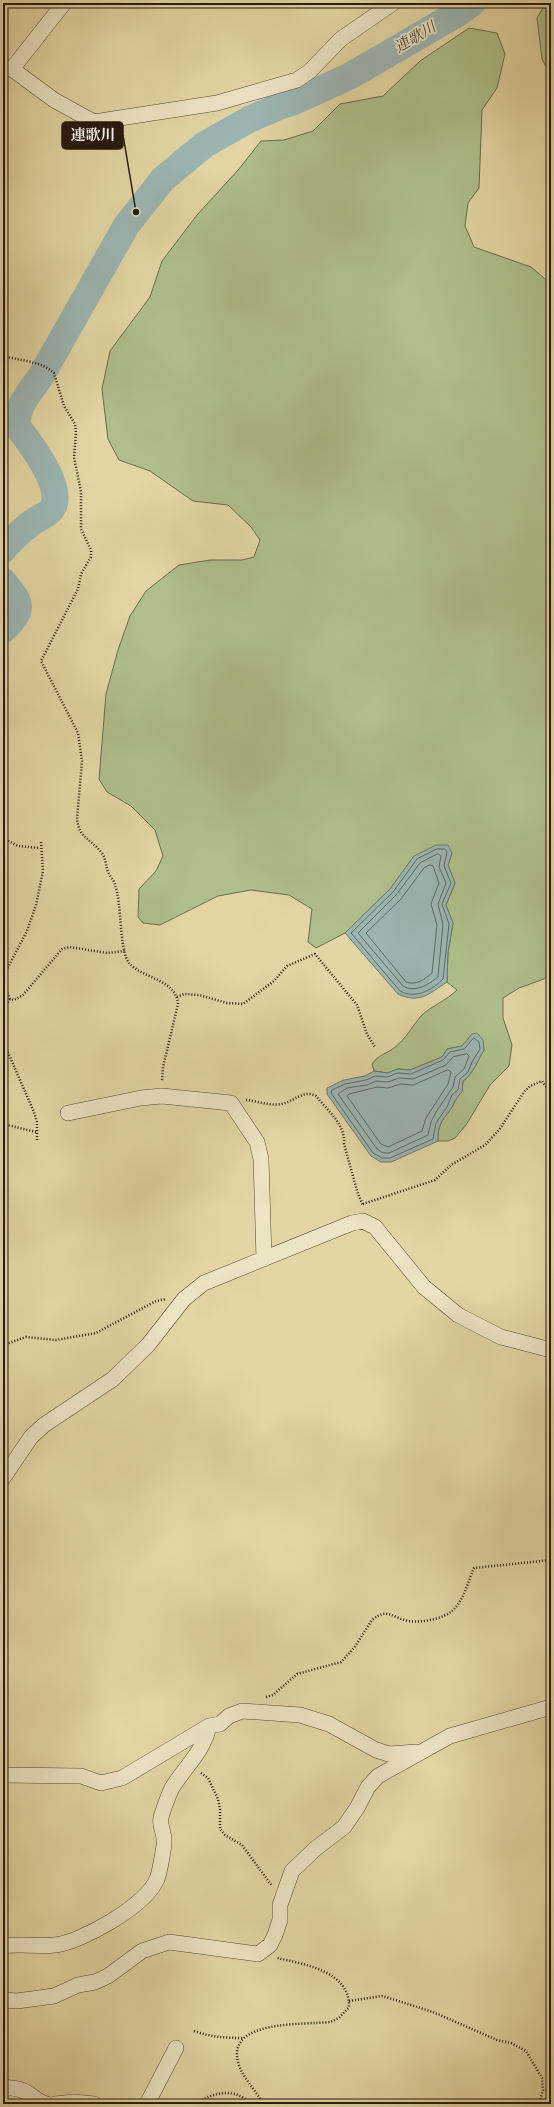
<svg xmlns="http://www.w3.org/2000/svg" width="554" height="2107" viewBox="0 0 554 2107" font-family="'IM FELL French Canon','Noto Serif JP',serif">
	<rect width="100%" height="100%" fill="#e3d6a4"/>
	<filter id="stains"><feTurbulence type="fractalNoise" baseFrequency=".005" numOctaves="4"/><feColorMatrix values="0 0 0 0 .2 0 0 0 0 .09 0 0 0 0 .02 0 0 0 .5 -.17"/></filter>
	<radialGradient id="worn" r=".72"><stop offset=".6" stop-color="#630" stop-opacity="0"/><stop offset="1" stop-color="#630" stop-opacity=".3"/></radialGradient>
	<!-- green -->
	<path fill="#afbf89" stroke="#6a6c4c" d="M 546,3 L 551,3 L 551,76 L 542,59 L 537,18 Z
		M 469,28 L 497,33 L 505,54 L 497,88 L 482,110 L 479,188 L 468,203 L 465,226 L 474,247 L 531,267 L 551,284 L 551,973 L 544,979 L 519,988 L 503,998 L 503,1018 L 512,1045 L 509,1066 L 490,1085 L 466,1125 L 455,1138 L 448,1141 L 438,1141 C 437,1127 442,1120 450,1110 C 455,1103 455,1098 462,1092 L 463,1081 C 474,1073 477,1061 484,1050 L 472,1034 L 462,1046 L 447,1049 L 442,1057 L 410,1070 L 398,1069 L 387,1073 L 374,1071 L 372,1064 C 378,1055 386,1054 394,1048 C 406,1039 412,1026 422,1015 C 430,1007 447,1000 457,990 L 447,982 L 448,952 L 453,923 L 446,905 L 455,883 L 448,865 L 452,853 L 414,856 L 390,889 L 345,933 L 316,948 L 308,942 L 312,909 L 289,895 L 251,890 L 218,896 L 160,925 L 143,923 L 138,917 L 139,889 L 156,871 L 163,856 L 155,830 L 131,806 L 107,792 L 99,779 L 106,694 L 118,650 L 130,616 L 146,591 L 179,565 L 210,560 L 242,560 L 254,557 L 260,540 L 251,527 L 228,505 L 193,501 L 150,471 L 119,460 L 108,439 L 102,389 L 110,351 L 150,297 L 162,261 L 197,215 L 239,169 L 261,141 L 284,140 L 313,131 L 340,104 L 383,96 L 420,61 Z"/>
	<!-- water -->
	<path fill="#9cb6b3" stroke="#6c7771" d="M 436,845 L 448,845 L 452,853 L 448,865 L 455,883 L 446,905 L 453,923 L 448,952 L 447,982 C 429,994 419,1004 398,994 L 345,933 L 390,889 L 414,856 Z
		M 477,1033 L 483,1040 L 484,1050 C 477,1061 474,1073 463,1081 L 462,1092 C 455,1098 455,1103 450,1110 C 442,1120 437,1127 438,1141 L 391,1162 L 381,1162 L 371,1156 L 327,1094 L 327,1088 L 344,1080 L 365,1076 L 374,1071 L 387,1073 L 398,1069 L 410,1070 L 442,1057 L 447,1049 L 462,1046 L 472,1034 Z"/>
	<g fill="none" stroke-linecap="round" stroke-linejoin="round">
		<!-- shore -->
		<path stroke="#606861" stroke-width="1" d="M 437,849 L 445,849 L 447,852 L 444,866 L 451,883 L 442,904 L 449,924 L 443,979 C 431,991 415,999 400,991 L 351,933 L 393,892 L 417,859 Z
			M 438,854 L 441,856 L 439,867 L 446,883 L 438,904 L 443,924 L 438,977 C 428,985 415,993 403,986 L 358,933 L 396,895 L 420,863 Z
			M 430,865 L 433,866 L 439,883 L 431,904 L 437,925 L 432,973 C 425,979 416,986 406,982 L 366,933 L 401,899 L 424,868 Z
			M 474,1038 L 479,1042 L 480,1049 L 472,1062 L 468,1072 L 460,1079 L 458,1090 L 452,1095 L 447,1107 L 436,1123 L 433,1139 L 390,1158 L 382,1158 L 373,1153 L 331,1093 L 332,1090 L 345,1084 L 366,1080 L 375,1076 L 387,1077 L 398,1073 L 411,1074 L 443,1060 L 450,1052 L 464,1049 Z
			M 467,1054 L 469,1056 L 464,1069 L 455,1077 L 453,1087 L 436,1112 L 431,1122 L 428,1135 L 389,1153 L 383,1153 L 377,1149 L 338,1094 L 347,1088 L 367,1085 L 376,1081 L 388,1082 L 399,1078 L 413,1079 L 446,1065 L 453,1057 Z
			M 448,1070 L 451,1072 L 448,1084 L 426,1118 L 422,1131 L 388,1147 L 381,1144 L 347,1096 L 349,1094 L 377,1087 L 388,1088 L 400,1084 L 413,1085 Z"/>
		<!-- river -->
		<path stroke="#9cb6b3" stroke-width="27" d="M 3,550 C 11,540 20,532 30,524 C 36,519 45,516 50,511 C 69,493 30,443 18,427 C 14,408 31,391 41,376 L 126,226 L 163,179 L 204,145 L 250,119 L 280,106 L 293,102 L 350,76 L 460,12 L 472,3
			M 3,581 C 22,604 25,609 3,630"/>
		<defs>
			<path id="street" d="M 3,69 L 12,69 L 54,100 L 94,122 L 217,103 L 297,80 L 310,71 L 341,39 L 393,3
				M 12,69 L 64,3
				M 68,1113 L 141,1098 L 162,1096 L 231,1103 L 257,1142 L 261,1159 L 264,1259
				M 3,1478 L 31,1437 L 44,1425 L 113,1379 L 148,1345 L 184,1299 L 204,1283 L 352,1223 L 363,1221 L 375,1227 L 424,1287 L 458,1315 L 501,1337 L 551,1350
				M 3,1775 L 81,1776 L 101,1783 L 122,1778 L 189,1738 L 209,1726 L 220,1724 L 229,1716 L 242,1711 L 300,1715 L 329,1724 L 376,1750 L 389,1754 L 417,1752
				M 3,1946 C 20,1943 38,1947 55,1945 C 82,1942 147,1905 157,1879 C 159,1875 165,1844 164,1840 C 164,1830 158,1824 162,1814 C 165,1805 168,1796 172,1788 C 185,1767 204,1751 209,1726
				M 3,2000 L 17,2001 L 54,1996 L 78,1985 L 95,1982 L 108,1976 L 142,1951 L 169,1942 L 258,1954 L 270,1945 L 275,1935 L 280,1920 L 280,1905 L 292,1871 L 315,1849 L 344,1827 L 357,1808 L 368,1787 L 378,1776 L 450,1736 L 551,1707
				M 3,2087 C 12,2088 20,2088 28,2093 C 34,2097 39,2103 47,2104
				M 55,2104 L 74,2102 L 94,2104
				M 147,2104 L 176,2048"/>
		</defs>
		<!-- street casing -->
		<use href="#street" stroke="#544834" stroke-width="16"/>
		<!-- path -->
		<path stroke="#25190f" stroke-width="2.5" stroke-dasharray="1 2" stroke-linecap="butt" d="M 3,356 C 21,361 39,360 54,373 L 64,406 L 75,424 L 76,433 L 74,457 L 81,492 L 81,529 L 91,550 L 91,557 L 81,574 L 78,589 L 41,661 L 78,733 L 82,761 L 77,819 C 79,838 90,838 101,852 C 107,859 105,867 109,874 C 111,878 114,880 115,885 C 122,903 119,950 129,963 C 143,979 176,979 178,1004 L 163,1067 L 162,1081
			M 3,838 L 18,846 L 40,848
			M 41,842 L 43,871 L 36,905 L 27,931 L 5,973 L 4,981 L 6,990 L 10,999 L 14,1000 L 23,995 L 62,949 L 70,947 L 107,953 L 125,951
			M 177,997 L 184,994 L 199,995 L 227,1003 L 243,1004 L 274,981 L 287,966 L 315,954 L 357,1005 L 367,1034 L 375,1047
			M 3,1010 L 10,999
			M 3,1041 L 34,1112 L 37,1122 L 37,1140
			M 246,1100 C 257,1101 270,1106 281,1104 C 294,1102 303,1089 316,1096 C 327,1110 346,1125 344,1144 L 358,1194 L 363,1205
			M 3,1124 L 36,1132
			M 363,1204 L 435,1180 L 451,1165 L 485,1145 L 499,1130 L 524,1092 L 530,1086 L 542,1081 L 547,1088
			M 3,1345 L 26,1337 L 56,1340 L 96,1333 L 156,1301 L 166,1299
			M 266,1697 L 273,1695 L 297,1674 L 341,1662 L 354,1648 L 372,1620 C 388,1607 392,1618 409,1621 C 421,1623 444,1619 453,1610 C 464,1600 468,1581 474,1568 L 551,1560
			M 201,1773 L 208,1778 L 218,1799 L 220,1809 L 220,1829 L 225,1835 L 242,1845 L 272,1886
			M 349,2001 L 382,1996 L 389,1998 L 433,2012 L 497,2040 L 511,2043 L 526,2051 L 542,2078 L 543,2090 L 539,2104
			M 194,2031 C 211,2037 225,2038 243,2038
			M 194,2104 C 213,2093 234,2086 251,2104
			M 263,2104 C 256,2090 241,2076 238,2062 C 227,2019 305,2025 330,2022 L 339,2018 L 349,2007 C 350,1971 304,1964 277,1958"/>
		<!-- street -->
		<use href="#street" stroke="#ede4c4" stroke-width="15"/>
	</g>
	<g text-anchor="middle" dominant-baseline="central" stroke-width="3.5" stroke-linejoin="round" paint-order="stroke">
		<!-- water labels -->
		<g font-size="15" font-style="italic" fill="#494840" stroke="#ede4c4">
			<text transform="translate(415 37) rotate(-31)">連歌川</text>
		</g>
	</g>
	<!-- callouts -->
	<path fill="none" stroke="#25190f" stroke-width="1.5" d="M136 212L123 135"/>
	<circle fill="#25190f" stroke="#ede4c4" stroke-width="1.5" cx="136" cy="212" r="4"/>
	<rect fill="#25190f" stroke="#25190f" stroke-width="1.5" x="62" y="122" width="61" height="27" rx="4"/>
	<g font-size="15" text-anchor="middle" font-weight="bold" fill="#fff">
		<text x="93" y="140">連歌川</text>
	</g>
	<!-- margin -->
	<rect width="554" height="2107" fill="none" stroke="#e3d6a4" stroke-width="16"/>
	<rect x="4" y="4" width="546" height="2099" fill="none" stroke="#25190f" stroke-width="2"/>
	<rect x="8" y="8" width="538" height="2091" fill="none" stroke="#25190f"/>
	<rect width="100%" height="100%" filter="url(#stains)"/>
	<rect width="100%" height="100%" fill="url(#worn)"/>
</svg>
